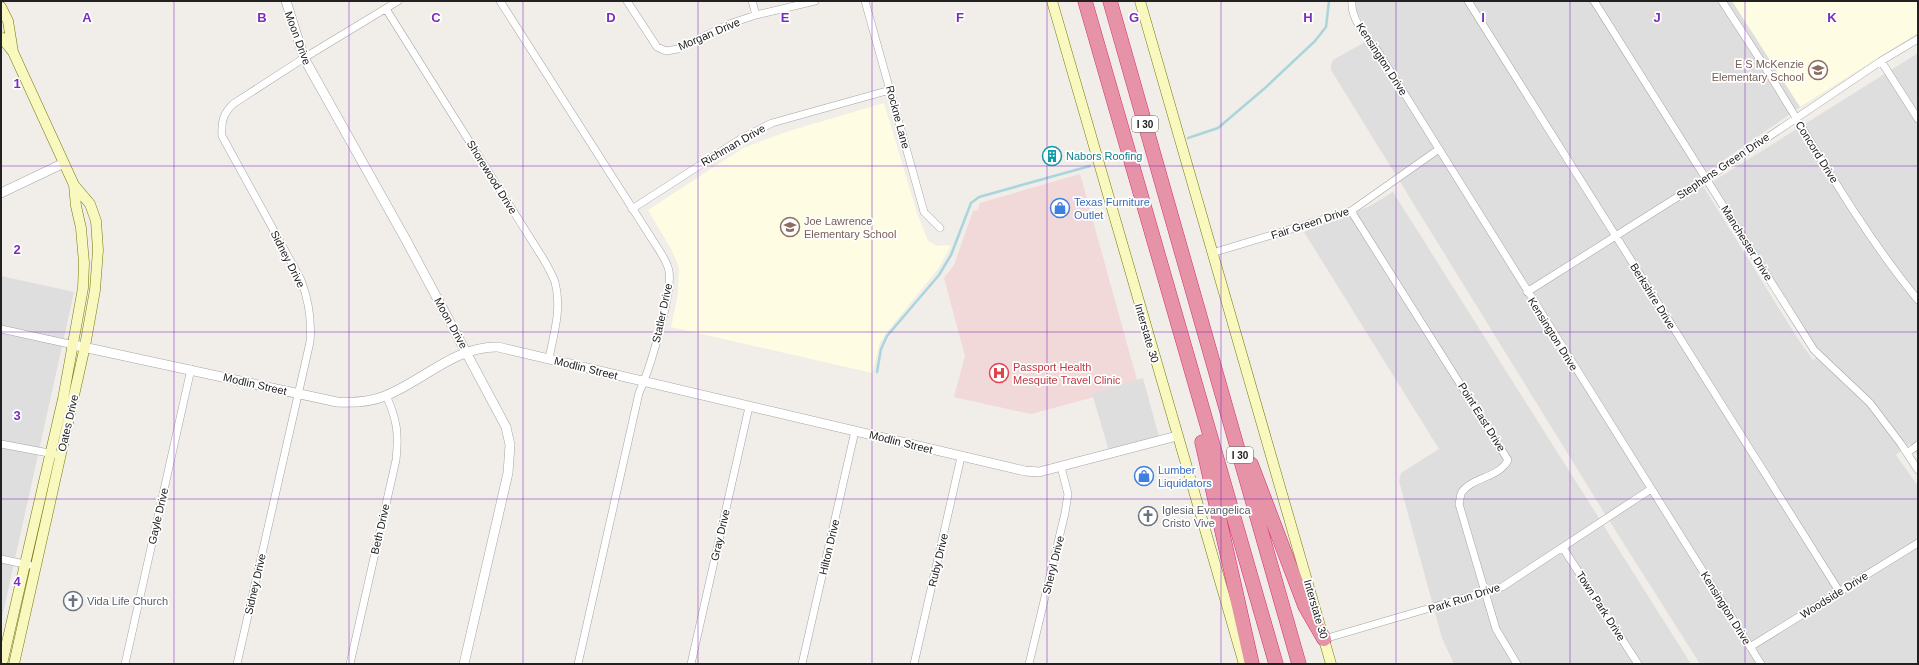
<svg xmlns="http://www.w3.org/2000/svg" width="1919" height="665" viewBox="0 0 1919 665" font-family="Arial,sans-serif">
	<rect width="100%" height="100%" fill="#f1ede8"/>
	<!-- residential -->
	<path fill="#dfdede" d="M 1355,1 L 1918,1 L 1918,33 L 1800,107 L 1698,178 L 1796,336 L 1813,360 L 1820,355 L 1712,182 L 1918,53 L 1918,456 L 1910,444 L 1896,455 L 1918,486 L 1918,664 L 1700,664 L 1605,514 L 1331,70 L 1331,65 L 1333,60 L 1372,38 L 1357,13 Z
		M 1393,192 L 1691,664 L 1454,664 L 1442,638 L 1399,481 L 1401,473 L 1439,449 L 1304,232 L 1370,206 Z
		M 1,276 L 74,292 L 1,622 Z
		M 1143,378 L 1159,437 L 1109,451 L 1092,393 Z"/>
	<!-- commercial -->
	<path fill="#f1d8d9" d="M 1080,174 L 1137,380 L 1093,393 L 1094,397 L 1031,414 L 954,397 L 965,356 L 944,278 L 954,265 L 973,211 L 978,210 L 980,203 Z"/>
	<!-- education -->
	<path fill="#fefde4" d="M 1732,1 L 1918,1 L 1918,33 L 1800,107 Z
		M 884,103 L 917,213 L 928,241 L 937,246 L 946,245 L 951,246 L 938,269 L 886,333 L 880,342 L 872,373 L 671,327 L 678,294 L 679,267 L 670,247 L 648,210 L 743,148 L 789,131 Z"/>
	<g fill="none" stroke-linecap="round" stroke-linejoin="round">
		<!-- stream -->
		<path stroke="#aad5dd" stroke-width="2.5" d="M 1188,138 L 1218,128 L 1265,88 L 1315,41 L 1326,27 L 1329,1
			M 877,372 L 881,349 L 887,336 L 939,275 L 951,255 L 971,203 L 979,197 L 1090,166"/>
		<defs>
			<path id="minor" d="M 500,1 L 652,239 C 658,249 667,260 669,271 C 673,294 649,371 639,393 L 578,664
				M 627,1 L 657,47 L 666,51 L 678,49 L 729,24 L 756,15 L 815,1
				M 752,1 L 756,15
				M 865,1 L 924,212 L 940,228
				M 1352,1 C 1350,20 1369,39 1379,53 L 1761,664
				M 1468,1 L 1839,591
				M 1594,1 L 1814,350 L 1870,403 L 1901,444 L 1918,470
				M 1722,1 C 1740,29 1759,57 1776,85 C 1821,158 1863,233 1918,300
				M 386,9 L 544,260 C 548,267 552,274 555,282 C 562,308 554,333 549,358
				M 1881,61 L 1918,119
				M 632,209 L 742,138 L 772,123 L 890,90
				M 1351,211 L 1508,460 C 1499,478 1472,477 1462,492 C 1460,495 1460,501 1459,504 L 1496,629 L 1517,664
				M 1212,253 L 1351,211 L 1439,149
				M 1527,292 L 1706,179 L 1881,61 L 1918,39
				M 1,329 L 74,345
				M 1,444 L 54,454
				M 1907,453 L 1918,445
				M 1563,548 L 1638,664
				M 1,559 L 29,565
				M 1324,639 L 1502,587 L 1651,489
				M 1750,647 L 1918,543
				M 125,664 L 191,369
				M 237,664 L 310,342 C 312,319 309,301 301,280 L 222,136 C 221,122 223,114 233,104 L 304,58 L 398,1
				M 350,664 L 396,460 C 399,433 397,420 386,395
				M 691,664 L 749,407
				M 802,664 L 855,431
				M 914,664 L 961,457
				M 1029,664 L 1065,513 L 1068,494 L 1061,467"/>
			<path id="tertiary" d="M 286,1 L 304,58 L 406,240 L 506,427 L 510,445 L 508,473 L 464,664
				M 1,193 L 64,163
				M 74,345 L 337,402 C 353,403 370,402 385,396 C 423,381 455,346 498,347 L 1025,471 L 1039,472 L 1177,436"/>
			<path id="secondary" d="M 1052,1 L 1244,664
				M 1140,1 L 1331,664
				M 1,7 L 8,21 L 13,52
				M 1,37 L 13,52 L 74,185 L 90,204 L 96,221 L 98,250 L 95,290 L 85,346 L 14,664
				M 2,664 L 63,399 L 83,288 L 84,263 L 81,228 L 76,206 L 74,185"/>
			<path id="motorway" d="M 1085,1 L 1276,664
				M 1110,1 L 1299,664
				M 1202,442 L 1252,664
				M 1251,464 L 1305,606 L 1324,639"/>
		</defs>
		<!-- minor casing -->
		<use href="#minor" stroke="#a5a5a5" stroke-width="8"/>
		<!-- tertiary casing -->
		<use href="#tertiary" stroke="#a5a5a5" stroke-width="10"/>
		<!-- secondary casing -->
		<use href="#secondary" stroke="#747808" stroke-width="11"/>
		<!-- motorway casing -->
		<use href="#motorway" stroke="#d72d72" stroke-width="15"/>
		<!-- minor -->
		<use href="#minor" stroke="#fff" stroke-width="7"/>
		<!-- tertiary -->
		<use href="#tertiary" stroke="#fff" stroke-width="9"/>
		<!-- secondary -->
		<use href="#secondary" stroke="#f8f8bf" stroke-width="10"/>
		<!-- motorway -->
		<use href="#motorway" stroke="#e692a7" stroke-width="14"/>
	</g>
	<!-- grid -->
	<path fill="none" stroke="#7b2cbf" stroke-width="1" stroke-opacity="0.55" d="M 174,1 L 174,664M 349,1 L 349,664M 523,1 L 523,664M 698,1 L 698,664M 872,1 L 872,664M 1047,1 L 1047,664M 1221,1 L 1221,664M 1396,1 L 1396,664M 1570,1 L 1570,664M 1745,1 L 1745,664M 1,166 L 1918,166M 1,332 L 1918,332M 1,499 L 1918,499"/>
	<!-- icons -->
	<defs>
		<symbol id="school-ring" viewBox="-11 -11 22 22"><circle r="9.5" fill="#fff" stroke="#8d6e63" stroke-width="1.5"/><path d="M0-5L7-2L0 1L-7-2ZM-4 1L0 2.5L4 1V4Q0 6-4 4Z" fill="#8d6e63"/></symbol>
		<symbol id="building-ring" viewBox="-11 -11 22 22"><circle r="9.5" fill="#fff" stroke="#0f9aa8" stroke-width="1.5"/><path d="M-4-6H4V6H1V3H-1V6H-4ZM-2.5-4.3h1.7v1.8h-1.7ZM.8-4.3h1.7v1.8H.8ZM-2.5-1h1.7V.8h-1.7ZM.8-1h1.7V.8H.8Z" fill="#0f9aa8"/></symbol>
		<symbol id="shop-ring" viewBox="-11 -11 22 22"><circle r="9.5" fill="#fff" stroke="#3f7fe0" stroke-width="1.5"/><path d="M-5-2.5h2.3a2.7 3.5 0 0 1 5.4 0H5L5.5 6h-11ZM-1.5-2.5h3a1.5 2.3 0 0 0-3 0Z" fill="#3f7fe0"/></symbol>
		<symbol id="hospital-ring" viewBox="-11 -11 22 22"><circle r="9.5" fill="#fff" stroke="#e0444e" stroke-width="1.5"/><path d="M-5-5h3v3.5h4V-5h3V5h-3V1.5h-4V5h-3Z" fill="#e0444e"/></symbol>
		<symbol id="church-ring" viewBox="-11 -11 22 22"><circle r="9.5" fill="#fff" stroke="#6b7280" stroke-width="1.5"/><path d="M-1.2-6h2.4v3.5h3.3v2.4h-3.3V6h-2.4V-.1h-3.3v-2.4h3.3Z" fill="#6b7280"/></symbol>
	</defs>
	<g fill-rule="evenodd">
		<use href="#school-ring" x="1807" y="59" width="22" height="22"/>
		<use href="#building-ring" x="1041" y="145" width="22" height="22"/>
		<use href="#shop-ring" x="1049" y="197" width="22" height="22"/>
		<use href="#school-ring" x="779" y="216" width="22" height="22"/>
		<use href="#hospital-ring" x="988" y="362" width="22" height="22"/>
		<use href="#shop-ring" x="1133" y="465" width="22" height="22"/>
		<use href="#church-ring" x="1137" y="505" width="22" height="22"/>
		<use href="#church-ring" x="62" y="590" width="22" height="22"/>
	</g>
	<g text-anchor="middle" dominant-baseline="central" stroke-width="3.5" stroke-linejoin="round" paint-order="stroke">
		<!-- shield labels -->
		<g fill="#fff" stroke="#646464" stroke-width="1">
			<rect x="1132" y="116" width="26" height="16" rx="3"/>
			<rect x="1227" y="447" width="26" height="16" rx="3"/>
		</g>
		<g font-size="10" font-weight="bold" fill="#212121">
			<text x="1145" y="124">I 30</text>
			<text x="1240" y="455">I 30</text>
		</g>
		<!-- street labels -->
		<g font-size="11" fill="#212121" stroke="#fff">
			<text transform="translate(709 34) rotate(-23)">Morgan Drive</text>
			<text transform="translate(298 38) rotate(70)">Moon Drive</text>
			<text transform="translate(1382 59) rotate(57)">Kensington Drive</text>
			<text transform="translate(898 117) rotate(75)">Rockne Lane</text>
			<text transform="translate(733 145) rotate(-30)">Richman Drive</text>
			<text transform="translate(1817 152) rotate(58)">Concord Drive</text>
			<text transform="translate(1723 166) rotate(-34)">Stephens Green Drive</text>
			<text transform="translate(492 177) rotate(58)">Shorewood Drive</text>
			<text transform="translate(1310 223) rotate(-18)">Fair Green Drive</text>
			<text transform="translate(1747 243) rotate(58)">Manchester Drive</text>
			<text transform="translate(288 259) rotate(63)">Sidney Drive</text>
			<text transform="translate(1653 296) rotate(58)">Berkshire Drive</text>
			<text transform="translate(662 313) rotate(-78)">Statler Drive</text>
			<text transform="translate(451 323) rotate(61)">Moon Drive</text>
			<text transform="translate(1147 333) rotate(74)">Interstate 30</text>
			<text transform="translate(1553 334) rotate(58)">Kensington Drive</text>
			<text transform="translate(586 368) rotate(14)">Modlin Street</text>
			<text transform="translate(255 384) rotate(13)">Modlin Street</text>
			<text transform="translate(1482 417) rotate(58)">Point East Drive</text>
			<text transform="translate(68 423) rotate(-77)">Oates Drive</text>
			<text transform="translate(901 442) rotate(14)">Modlin Street</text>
			<text transform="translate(158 516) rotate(-77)">Gayle Drive</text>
			<text transform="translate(380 529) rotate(-77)">Beth Drive</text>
			<text transform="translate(720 535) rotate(-77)">Gray Drive</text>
			<text transform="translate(829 547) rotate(-77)">Hilton Drive</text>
			<text transform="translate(938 560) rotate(-77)">Ruby Drive</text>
			<text transform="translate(1053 565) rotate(-76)">Sheryl Drive</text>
			<text transform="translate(255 584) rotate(-77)">Sidney Drive</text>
			<text transform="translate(1834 595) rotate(-32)">Woodside Drive</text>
			<text transform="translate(1464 598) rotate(-18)">Park Run Drive</text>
			<text transform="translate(1601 606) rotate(57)">Town Park Drive</text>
			<text transform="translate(1726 608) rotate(58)">Kensington Drive</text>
			<text transform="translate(1316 609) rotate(74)">Interstate 30</text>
		</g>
		<!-- education labels -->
		<g font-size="11" fill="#785e54" stroke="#fff" text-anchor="end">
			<text x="1804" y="64">E S McKenzie<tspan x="1804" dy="13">Elementary School</tspan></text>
			<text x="804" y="221" text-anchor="start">Joe Lawrence<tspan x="804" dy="13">Elementary School</tspan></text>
		</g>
		<!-- culture labels -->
		<g font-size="11" fill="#0d838f" stroke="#fff" text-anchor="start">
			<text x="1066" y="156">Nabors Roofing</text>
		</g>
		<!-- shop labels -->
		<g font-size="11" fill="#366cbe" stroke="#fff" text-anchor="start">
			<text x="1074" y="202">Texas Furniture<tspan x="1074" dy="13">Outlet</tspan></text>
			<text x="1158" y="470">Lumber<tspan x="1158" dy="13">Liquidators</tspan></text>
		</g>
		<!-- health labels -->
		<g font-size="11" fill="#be3a42" stroke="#fff" text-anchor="start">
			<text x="1013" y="367">Passport Health<tspan x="1013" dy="13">Mesquite Travel Clinic</tspan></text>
		</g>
		<!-- worship labels -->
		<g font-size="11" fill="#5b616d" stroke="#fff" text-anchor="start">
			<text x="1162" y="510">Iglesia Evangelica<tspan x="1162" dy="13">Cristo Vive</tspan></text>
			<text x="87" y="601">Vida Life Church</text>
		</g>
	</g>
	<g font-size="13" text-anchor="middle" font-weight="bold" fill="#7b2cbf" stroke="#fff" stroke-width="3.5" stroke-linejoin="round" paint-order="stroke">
		<text x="87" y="22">A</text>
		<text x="262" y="22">B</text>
		<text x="436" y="22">C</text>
		<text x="611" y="22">D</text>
		<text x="785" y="22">E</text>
		<text x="960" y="22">F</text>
		<text x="1134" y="22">G</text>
		<text x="1308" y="22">H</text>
		<text x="1483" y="22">I</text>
		<text x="1657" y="22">J</text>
		<text x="1832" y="22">K</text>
		<text x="17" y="88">1</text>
		<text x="17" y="254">2</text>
		<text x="17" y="420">3</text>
		<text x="17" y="586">4</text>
	</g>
	<!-- border -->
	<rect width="1919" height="665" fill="none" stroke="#212121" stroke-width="4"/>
</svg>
